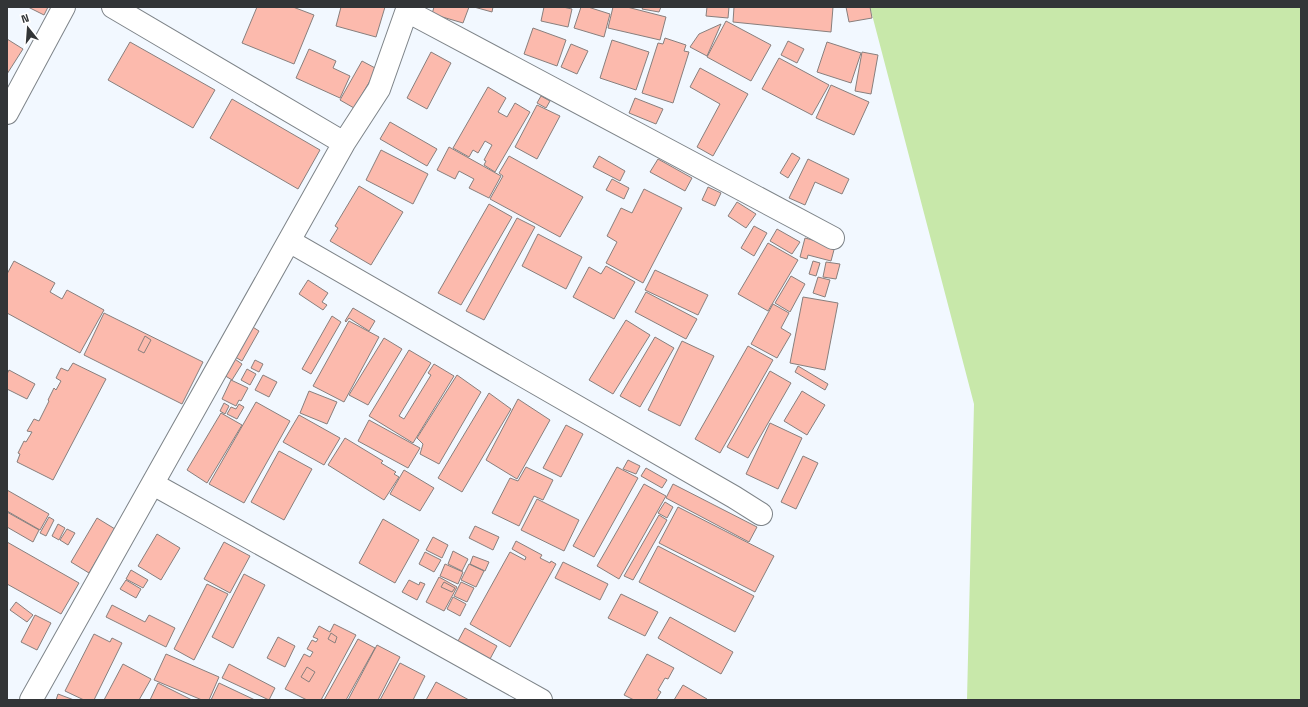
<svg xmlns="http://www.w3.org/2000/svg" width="1308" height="707" viewBox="0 0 1308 707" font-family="'Space Grotesk',sans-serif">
	<rect width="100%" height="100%" fill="#f2f8ff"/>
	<!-- green -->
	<path fill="#c8e8aa" d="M 870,7 L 1301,7 L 1301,700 L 967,700 L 974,404 Z"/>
	<!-- building -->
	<path fill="#fcbaad" stroke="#887f7d" d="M 28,7 L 48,7 L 44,15 Z
		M 257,7 L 293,7 L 314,15 L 294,64 L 242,43 Z
		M 341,7 L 385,7 L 376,37 L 336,26 Z
		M 434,7 L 469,7 L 463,23 L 432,14 Z
		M 474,7 L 493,7 L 492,12 Z
		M 544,7 L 563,7 L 572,9 L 568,27 L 541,21 Z
		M 581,7 L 588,7 L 610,14 L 604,37 L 574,28 Z
		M 613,7 L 627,7 L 666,17 L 660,40 L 608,28 Z
		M 643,7 L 661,7 L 659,12 L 642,9 Z
		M 707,7 L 729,7 L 728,18 L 706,16 Z
		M 734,7 L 833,7 L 831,32 L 733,22 Z
		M 846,7 L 870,7 L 872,18 L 849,22 Z
		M 726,21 L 771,45 L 751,81 L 707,57 Z
		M 721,24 L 707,56 L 690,47 L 699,34 Z
		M 533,28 L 566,40 L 557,66 L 524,54 Z
		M 665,38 L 686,45 L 684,51 L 689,52 L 673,103 L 642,93 L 658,43 L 663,44 Z
		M 7,39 L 23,49 L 7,74 Z
		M 612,40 L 649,52 L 636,90 L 600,78 Z
		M 788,41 L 804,49 L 797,63 L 781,55 Z
		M 130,42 L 215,90 L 193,128 L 108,80 Z
		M 827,42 L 861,53 L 851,83 L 817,72 Z
		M 571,44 L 588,51 L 577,74 L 561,67 Z
		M 309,49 L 336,61 L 333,68 L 350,76 L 340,98 L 296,78 Z
		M 431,52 L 451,63 L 427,109 L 407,98 Z
		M 862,52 L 878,55 L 871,94 L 855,91 Z
		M 779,58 L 829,85 L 812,115 L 762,89 Z
		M 362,61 L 377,69 L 354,108 L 340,100 Z
		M 700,68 L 748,94 L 713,156 L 697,147 L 720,104 L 690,87 Z
		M 831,85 L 869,102 L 854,135 L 816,118 Z
		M 488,87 L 506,98 L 498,112 L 507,117 L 515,103 L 530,112 L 495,172 L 484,165 L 486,161 L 484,160 L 492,145 L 485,141 L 478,153 L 473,150 L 469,157 L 453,148 Z
		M 541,96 L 550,101 L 546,108 L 537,103 Z
		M 635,98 L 663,109 L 656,124 L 629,113 Z
		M 232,99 L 320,150 L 298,189 L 210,138 Z
		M 537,105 L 560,116 L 537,159 L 515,147 Z
		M 390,122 L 437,149 L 427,166 L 380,139 Z
		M 449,147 L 501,176 L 489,198 L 469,188 L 474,179 L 459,171 L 455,179 L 437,170 Z
		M 381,150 L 428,174 L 413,204 L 366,180 Z
		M 792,153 L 800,158 L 788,178 L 780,173 Z
		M 509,156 L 583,197 L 560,237 L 490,199 L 503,176 L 499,173 Z
		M 599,156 L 625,171 L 620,181 L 593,167 Z
		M 658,159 L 692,178 L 685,191 L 650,172 Z
		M 808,159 L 849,179 L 842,194 L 815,182 L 805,205 L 789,198 Z
		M 612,179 L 629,188 L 624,199 L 606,190 Z
		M 359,186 L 403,212 L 371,265 L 330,241 L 338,228 L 335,226 Z
		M 708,187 L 721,193 L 715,206 L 702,200 Z
		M 644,189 L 682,208 L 643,283 L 606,263 L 617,242 L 607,236 L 621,208 L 632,213 Z
		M 737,202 L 756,214 L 746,228 L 728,216 Z
		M 489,204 L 512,217 L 461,305 L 438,293 Z
		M 517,218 L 535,227 L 484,320 L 466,311 Z
		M 754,226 L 767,233 L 754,256 L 741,248 Z
		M 777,229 L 800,242 L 792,254 L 770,241 Z
		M 538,234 L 582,257 L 566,289 L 522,266 Z
		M 805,238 L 835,246 L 831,261 L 808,255 L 807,259 L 800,257 Z
		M 768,243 L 798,260 L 768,311 L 738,294 Z
		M 14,261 L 55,283 L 50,292 L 62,299 L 67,290 L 104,310 L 80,353 L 7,313 L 7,274 Z
		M 813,261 L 820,263 L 816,276 L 809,274 Z
		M 826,262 L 840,264 L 836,279 L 823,277 Z
		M 606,266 L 635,282 L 614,319 L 573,297 L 589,267 L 601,274 Z
		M 655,270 L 708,295 L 698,315 L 645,290 Z
		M 791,276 L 805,284 L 790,312 L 775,303 Z
		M 818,277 L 830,280 L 825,297 L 813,293 Z
		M 308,280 L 328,293 L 322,302 L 327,305 L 323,310 L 299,294 Z
		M 646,292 L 697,319 L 686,339 L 635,312 Z
		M 803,297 L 838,303 L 825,370 L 790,363 Z
		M 773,304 L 789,313 L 781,328 L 791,334 L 777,358 L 751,344 Z
		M 353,308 L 375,321 L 369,331 L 349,318 L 346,322 L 345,321 Z
		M 104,313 L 203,362 L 182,404 L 84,355 Z
		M 332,316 L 341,322 L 311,374 L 302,369 Z
		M 626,320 L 650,335 L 613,394 L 589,380 Z
		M 349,321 L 379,337 L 344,402 L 313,386 Z
		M 248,324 L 259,331 L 242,361 L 230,354 Z
		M 145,336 L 151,340 L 144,353 L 138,350 Z
		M 655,337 L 674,348 L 640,407 L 620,396 Z
		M 384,338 L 402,349 L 368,405 L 349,395 Z
		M 682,341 L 714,356 L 680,426 L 648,410 Z
		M 748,346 L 773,360 L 720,453 L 695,439 Z
		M 409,350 L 431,363 L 399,416 L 404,419 L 431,375 L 428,373 L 434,364 L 454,376 L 413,443 L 369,416 Z
		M 229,355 L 242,364 L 232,380 L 219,372 Z
		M 255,360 L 263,364 L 259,372 L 251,368 Z
		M 73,363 L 106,379 L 53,480 L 17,462 L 20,454 L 18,453 L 24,441 L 26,442 L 32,432 L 27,431 L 34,419 L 39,421 L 49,401 L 48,400 L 54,388 L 56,390 L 61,381 L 56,378 L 61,368 L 68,371 Z
		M 798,366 L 828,384 L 825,390 L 795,372 Z
		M 247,369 L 256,374 L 250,385 L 241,380 Z
		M 9,370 L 35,384 L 27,399 L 7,389 L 7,374 Z
		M 770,371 L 791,383 L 748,458 L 727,447 Z
		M 263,375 L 277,382 L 269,397 L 255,390 Z
		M 457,375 L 481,392 L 439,464 L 420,454 L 423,444 L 417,438 Z
		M 231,380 L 248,388 L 241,401 L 239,400 L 236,406 L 222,399 Z
		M 309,391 L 337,402 L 327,424 L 300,413 Z
		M 802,391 L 825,405 L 807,435 L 784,421 Z
		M 489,393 L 511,409 L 462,492 L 438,478 Z
		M 518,399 L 550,420 L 517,479 L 486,460 Z
		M 256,402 L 290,421 L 244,503 L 209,484 Z
		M 224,403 L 229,406 L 225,414 L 220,411 Z
		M 239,404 L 244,407 L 237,419 L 227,414 L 231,407 L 236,409 Z
		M 221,413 L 242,425 L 207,483 L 187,470 Z
		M 299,415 L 340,438 L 324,465 L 283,442 Z
		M 369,420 L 420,448 L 408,468 L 358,441 Z
		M 770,423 L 802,438 L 778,489 L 746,474 Z
		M 566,425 L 583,434 L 561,477 L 543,468 Z
		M 345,438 L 383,461 L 381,463 L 396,472 L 394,474 L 399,477 L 384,500 L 328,465 Z
		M 279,451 L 312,469 L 284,520 L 251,502 Z
		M 803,456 L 818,463 L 796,509 L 781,502 Z
		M 628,460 L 640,466 L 636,474 L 623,469 Z
		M 526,467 L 553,480 L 543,500 L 534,496 L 519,526 L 492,513 L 510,478 L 518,481 Z
		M 617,467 L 638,478 L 594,557 L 573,546 Z
		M 646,468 L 667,480 L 662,488 L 641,476 Z
		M 404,470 L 434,488 L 420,511 L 390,494 Z
		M 644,484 L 666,496 L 619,579 L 597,566 Z
		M 673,484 L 757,527 L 749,542 L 666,498 Z
		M 7,490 L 49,514 L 40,530 L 7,511 Z
		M 537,499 L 579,520 L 564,551 L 521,530 Z
		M 665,502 L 673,507 L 667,518 L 658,513 Z
		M 678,507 L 774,556 L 755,592 L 659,543 Z
		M 7,512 L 39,530 L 33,542 L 7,527 Z
		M 659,515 L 667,520 L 633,580 L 624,576 Z
		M 49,517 L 54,520 L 46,536 L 40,533 Z
		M 97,518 L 115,529 L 89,573 L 71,562 Z
		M 383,519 L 419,540 L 395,583 L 359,563 Z
		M 58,524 L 65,528 L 59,540 L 52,536 Z
		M 475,526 L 499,537 L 493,550 L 469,538 Z
		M 67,529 L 75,533 L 68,545 L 60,540 Z
		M 157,534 L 180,548 L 161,580 L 138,566 Z
		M 433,537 L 448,545 L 442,558 L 426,550 Z
		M 516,541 L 542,555 L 540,558 L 550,563 L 551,561 L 556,564 L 510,647 L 470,624 L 510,552 L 525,560 L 526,557 L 512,549 Z
		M 7,542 L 79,583 L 61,614 L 7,584 Z
		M 224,542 L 250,556 L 230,593 L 204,579 Z
		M 658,546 L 754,596 L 735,632 L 639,582 Z
		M 453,551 L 468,559 L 462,571 L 448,564 Z
		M 425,552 L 441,560 L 434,572 L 419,564 Z
		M 473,556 L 489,562 L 485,571 L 470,564 Z
		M 563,562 L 608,584 L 600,600 L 555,578 Z
		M 445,564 L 463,572 L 458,584 L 440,576 Z
		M 469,564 L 484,571 L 476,587 L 461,580 Z
		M 131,570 L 148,580 L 143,588 L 126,579 Z
		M 244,574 L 265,585 L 233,648 L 212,637 Z
		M 439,577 L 457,587 L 444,611 L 426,602 Z
		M 126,580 L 141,589 L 136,598 L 120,589 Z
		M 409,580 L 419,585 L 420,582 L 425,584 L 417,600 L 402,592 Z
		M 444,582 L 455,588 L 452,592 L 441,587 Z
		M 461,582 L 474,588 L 467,602 L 454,596 Z
		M 207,584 L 228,594 L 194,660 L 174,649 Z
		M 621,594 L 658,612 L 645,636 L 608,618 Z
		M 453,597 L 466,604 L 460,616 L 447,609 Z
		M 16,602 L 33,615 L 27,622 L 10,610 Z
		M 112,605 L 145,622 L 149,615 L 175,628 L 166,647 L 106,617 Z
		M 35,615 L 51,623 L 37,650 L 21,642 Z
		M 670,617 L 733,652 L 721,674 L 658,638 Z
		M 334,624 L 356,635 L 321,700 L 307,700 L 285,689 L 304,654 L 310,657 L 313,652 L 307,649 L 312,640 L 316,642 L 318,639 L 313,637 L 319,626 L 330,632 Z
		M 465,628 L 497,646 L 490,659 L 458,641 Z
		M 331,633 L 337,637 L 335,643 L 328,639 Z
		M 94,634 L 110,642 L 112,638 L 122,643 L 94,700 L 84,700 L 65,691 Z
		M 278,637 L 295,646 L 285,667 L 267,658 Z
		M 358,639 L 375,648 L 346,700 L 324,700 Z
		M 377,645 L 400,657 L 378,700 L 348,700 Z
		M 166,654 L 219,677 L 209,700 L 202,700 L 154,680 Z
		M 647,654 L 674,668 L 668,679 L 665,678 L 658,690 L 661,692 L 656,700 L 634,700 L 624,695 Z
		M 400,663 L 425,676 L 413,700 L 380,700 Z
		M 123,664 L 151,679 L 139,700 L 104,700 Z
		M 229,664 L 275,688 L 269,700 L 222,678 Z
		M 307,667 L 315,672 L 309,682 L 301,677 Z
		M 436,682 L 469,700 L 426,700 Z
		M 158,683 L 192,700 L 150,700 Z
		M 219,683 L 255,700 L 211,700 Z
		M 683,685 L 707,699 L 706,700 L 674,700 Z
		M 58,694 L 74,700 L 56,700 Z"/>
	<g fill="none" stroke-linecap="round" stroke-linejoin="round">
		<defs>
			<path id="minor" d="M 113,7 L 344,143
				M 407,11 L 833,238
				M 7,113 L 64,7
				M 289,241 L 734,497 L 761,514
				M 153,484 L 541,700
				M 31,700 L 344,143 L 379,89 L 408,7"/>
		</defs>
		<!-- minor casing -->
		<use href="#minor" stroke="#7e8489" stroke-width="24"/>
		<!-- minor -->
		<use href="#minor" stroke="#fff" stroke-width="22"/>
	</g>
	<!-- border -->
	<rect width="1308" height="707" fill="none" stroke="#323537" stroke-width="16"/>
	<!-- north arrow -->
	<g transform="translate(28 28) rotate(343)" stroke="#ffffff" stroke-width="3" paint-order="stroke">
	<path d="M0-3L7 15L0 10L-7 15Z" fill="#323537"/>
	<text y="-6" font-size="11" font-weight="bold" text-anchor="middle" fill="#323537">N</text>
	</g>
</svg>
